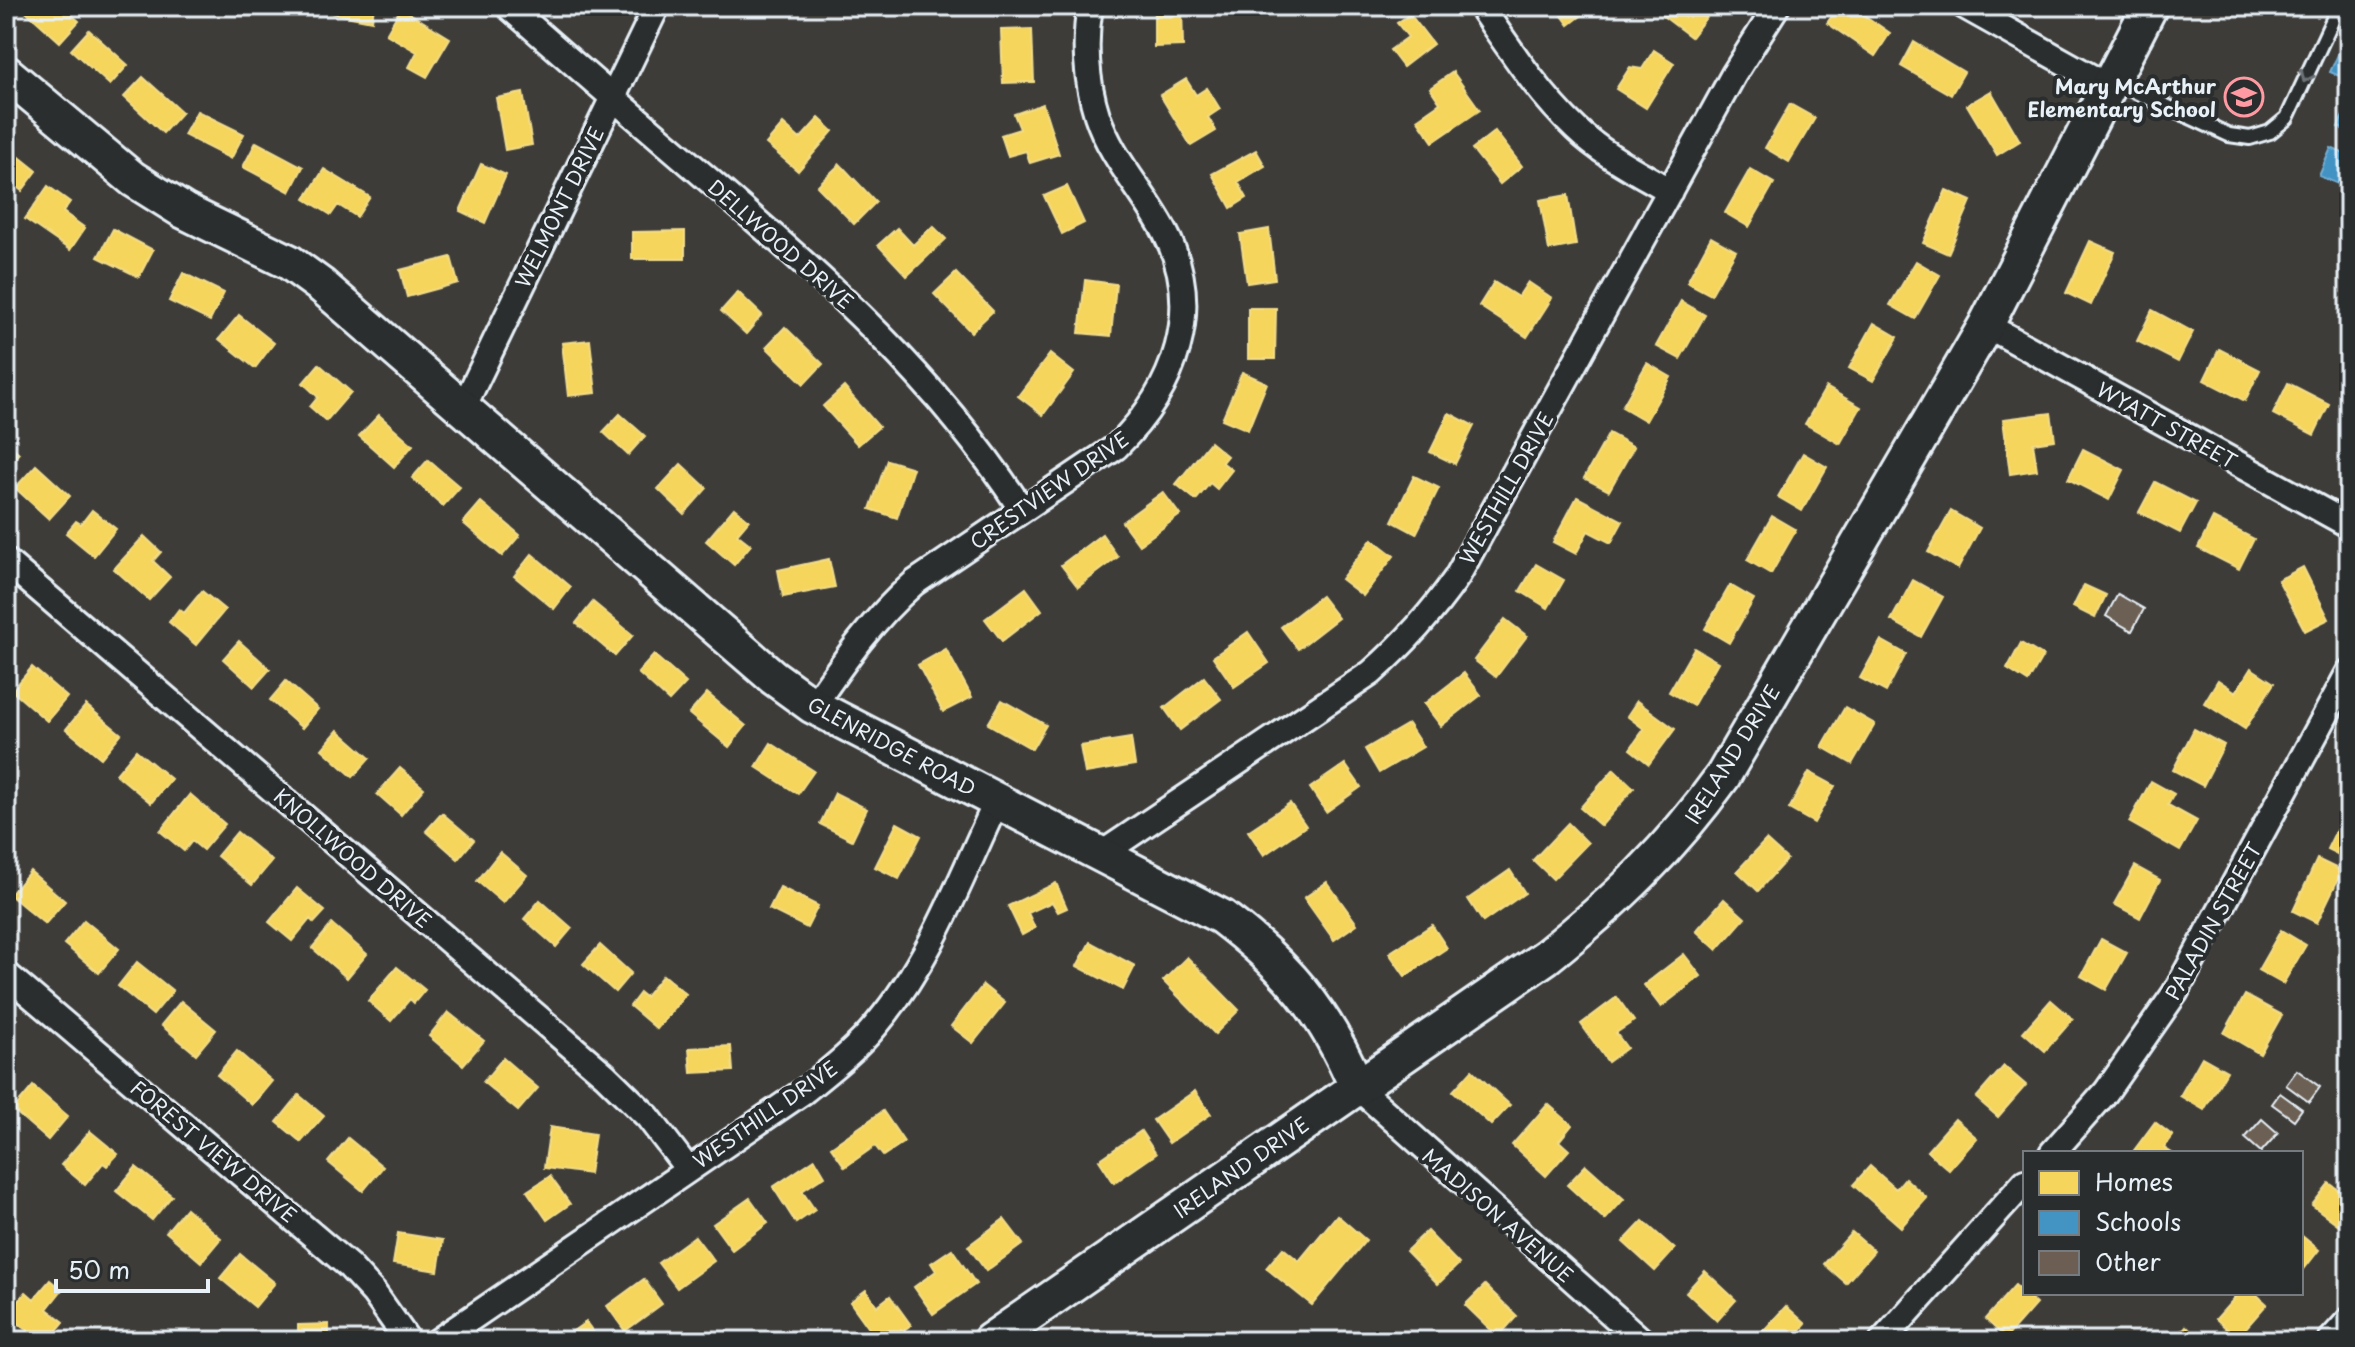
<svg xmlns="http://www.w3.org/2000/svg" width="2355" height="1347" viewBox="0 0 2355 1347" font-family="'Playpen Sans',sans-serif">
	<rect width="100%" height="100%" fill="#3e3c39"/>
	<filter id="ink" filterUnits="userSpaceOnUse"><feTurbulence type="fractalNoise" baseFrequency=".0125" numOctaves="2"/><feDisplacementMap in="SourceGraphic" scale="16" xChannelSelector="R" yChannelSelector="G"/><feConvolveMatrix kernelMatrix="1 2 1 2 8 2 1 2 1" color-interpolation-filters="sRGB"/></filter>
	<g filter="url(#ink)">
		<!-- homes -->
		<path fill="#f6d55c" stroke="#f2dd8b" stroke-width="2" d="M 62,6 L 79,21 L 60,42 L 21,7 Z
			M 321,6 L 374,6 L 372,21 L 320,11 Z
			M 565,6 L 590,6 L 586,15 Z
			M 1154,6 L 1182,6 L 1183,46 L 1154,47 Z
			M 1555,6 L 1594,6 L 1569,25 Z
			M 1671,6 L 1715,6 L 1691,37 L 1663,16 Z
			M 1839,6 L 1851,6 L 1890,33 L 1875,56 L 1827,23 Z
			M 401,8 L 450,38 L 427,77 L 409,67 L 417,52 L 386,34 Z
			M 1410,14 L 1433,44 L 1403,67 L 1390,50 L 1408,37 L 1397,23 Z
			M 1032,29 L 1034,82 L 1003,83 L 1001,30 Z
			M 89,30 L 128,65 L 110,85 L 71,50 Z
			M 1914,42 L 1964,72 L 1951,95 L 1901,66 Z
			M 1654,50 L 1674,63 L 1646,108 L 1616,89 L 1630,67 L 1642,69 Z
			M 1453,72 L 1480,110 L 1433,142 L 1417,119 L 1440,103 L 1430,88 Z
			M 143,77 L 182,112 L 163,133 L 124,97 Z
			M 1186,79 L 1196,95 L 1207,88 L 1220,109 L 1208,117 L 1216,131 L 1191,146 L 1160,95 Z
			M 1991,91 L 2020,141 L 1997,155 L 1967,105 Z
			M 523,93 L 532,145 L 505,150 L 496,98 Z
			M 1043,104 L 1059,154 L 1030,163 L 1026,151 L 1008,156 L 1001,135 L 1020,129 L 1014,114 Z
			M 1790,104 L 1815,118 L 1789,162 L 1765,148 Z
			M 197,111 L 244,134 L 231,159 L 184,135 Z
			M 819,118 L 833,131 L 798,171 L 766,144 L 783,124 L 800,139 Z
			M 1495,131 L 1522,166 L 1500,184 L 1472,149 Z
			M 256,142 L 303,167 L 290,192 L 243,167 Z
			M 6,146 L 37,171 L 22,191 L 8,180 L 6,182 Z
			M 1256,150 L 1265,166 L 1238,182 L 1247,198 L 1231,208 L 1212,174 Z
			M 481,164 L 506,175 L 485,223 L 460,211 Z
			M 840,164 L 876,202 L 854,224 L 817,186 Z
			M 324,169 L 370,197 L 357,217 L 338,205 L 331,215 L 305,199 Z
			M 1750,169 L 1774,183 L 1749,227 L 1725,213 Z
			M 48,186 L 70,202 L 63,212 L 85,228 L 70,250 L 25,219 Z
			M 1067,186 L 1084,223 L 1062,234 L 1044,196 Z
			M 1946,190 L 1971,201 L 1948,254 L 1923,243 Z
			M 1568,195 L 1576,245 L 1549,250 L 1540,200 Z
			M 933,226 L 946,239 L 907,276 L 878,245 L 897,228 L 913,245 Z
			M 113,229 L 153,250 L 139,277 L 98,257 Z
			M 1269,229 L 1275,279 L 1247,283 L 1240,234 Z
			M 685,231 L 685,259 L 632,259 L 632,232 Z
			M 1711,237 L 1736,251 L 1711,295 L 1687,282 Z
			M 2090,241 L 2115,252 L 2091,305 L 2066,293 Z
			M 451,257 L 458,283 L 407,297 L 400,270 Z
			M 1916,261 L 1940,275 L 1915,319 L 1890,305 Z
			M 183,273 L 224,293 L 210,321 L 169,301 Z
			M 956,273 L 993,311 L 971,332 L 934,294 Z
			M 1085,280 L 1116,284 L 1111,336 L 1079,333 Z
			M 1494,282 L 1518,297 L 1528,282 L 1552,298 L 1527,337 L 1479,306 Z
			M 738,292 L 762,315 L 746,334 L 721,311 Z
			M 1681,301 L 1705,315 L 1680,359 L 1656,346 Z
			M 1248,308 L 1276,308 L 1275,359 L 1248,359 Z
			M 2152,310 L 2193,332 L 2178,362 L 2137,341 Z
			M 239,315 L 274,343 L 255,368 L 219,339 Z
			M 1874,323 L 1898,337 L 1873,381 L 1849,368 Z
			M 785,327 L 823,364 L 804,384 L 766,347 Z
			M 590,340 L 596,393 L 568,396 L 562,343 Z
			M 2219,349 L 2260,370 L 2245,401 L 2204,380 Z
			M 1050,354 L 1074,373 L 1043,415 L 1018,396 Z
			M 1647,363 L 1671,377 L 1646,421 L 1622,407 Z
			M 319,364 L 351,392 L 326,421 L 310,407 L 318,397 L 303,383 Z
			M 1242,372 L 1267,383 L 1248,430 L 1222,419 Z
			M 2288,383 L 2329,404 L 2314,435 L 2273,414 Z
			M 844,387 L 879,427 L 858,445 L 823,406 Z
			M 1826,387 L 1861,407 L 1840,444 L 1805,424 Z
			M 1449,413 L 1474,426 L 1455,464 L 1430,452 Z
			M 2051,413 L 2055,440 L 2033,443 L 2037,470 L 2010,474 L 2003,419 Z
			M 620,414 L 645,436 L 628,455 L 603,432 Z
			M 379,415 L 413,445 L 394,467 L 359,436 Z
			M 1609,433 L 1634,447 L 1609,491 L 1584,478 Z
			M 6,441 L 19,453 L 6,467 Z
			M 1210,442 L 1227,456 L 1222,462 L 1232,470 L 1217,489 L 1210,483 L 1196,500 L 1176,484 Z
			M 2083,449 L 2124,470 L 2109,500 L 2068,479 Z
			M 1803,453 L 1827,467 L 1802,511 L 1778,497 Z
			M 428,460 L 460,487 L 443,506 L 412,478 Z
			M 887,460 L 913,468 L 897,518 L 870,509 Z
			M 681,464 L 707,488 L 684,514 L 658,489 Z
			M 36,465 L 70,496 L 49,519 L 15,488 Z
			M 1414,476 L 1439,488 L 1416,534 L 1392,521 Z
			M 2155,482 L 2196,503 L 2180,533 L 2139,512 Z
			M 1163,492 L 1180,515 L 1139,545 L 1122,522 Z
			M 1577,497 L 1623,521 L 1611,543 L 1588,531 L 1576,554 L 1553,542 Z
			M 481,502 L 520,535 L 502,556 L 463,523 Z
			M 734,508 L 749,520 L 737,534 L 751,545 L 734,565 L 706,541 Z
			M 92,510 L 116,529 L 94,556 L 66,533 L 76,521 L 81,524 Z
			M 1951,511 L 1980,528 L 1958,569 L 1928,552 Z
			M 1772,516 L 1796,530 L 1771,574 L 1747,560 Z
			M 2213,518 L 2254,539 L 2239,569 L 2198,548 Z
			M 1102,534 L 1118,557 L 1078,587 L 1061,565 Z
			M 144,536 L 161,552 L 153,561 L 170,577 L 149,600 L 114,569 Z
			M 1372,539 L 1394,556 L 1363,596 L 1341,579 Z
			M 532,554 L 571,587 L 554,609 L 514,576 Z
			M 829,559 L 835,587 L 783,597 L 778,570 Z
			M 1536,564 L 1564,580 L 1548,608 L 1520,591 Z
			M 2303,567 L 2329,619 L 2305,631 L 2278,580 Z
			M 1913,580 L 1943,597 L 1921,637 L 1891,620 Z
			M 1730,585 L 1754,599 L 1729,643 L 1705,629 Z
			M 2084,585 L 2106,595 L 2095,618 L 2073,607 Z
			M 1026,588 L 1042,610 L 1002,641 L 985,619 Z
			M 202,591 L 225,610 L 196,645 L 169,622 L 179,609 L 184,613 Z
			M 1321,596 L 1338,618 L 1298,649 L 1281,627 Z
			M 593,602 L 633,635 L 615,656 L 576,623 Z
			M 1505,619 L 1527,636 L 1496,677 L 1474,660 Z
			M 1248,632 L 1269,663 L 1234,687 L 1213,657 Z
			M 1881,640 L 1906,654 L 1886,692 L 1860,678 Z
			M 239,641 L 270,669 L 254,687 L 223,659 Z
			M 2021,643 L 2043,656 L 2028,682 L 2007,669 Z
			M 1694,648 L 1718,662 L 1693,706 L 1669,692 Z
			M 946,649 L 972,697 L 943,712 L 918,665 Z
			M 654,655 L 686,683 L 669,701 L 638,673 Z
			M 32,667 L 67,697 L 47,721 L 12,691 Z
			M 2251,668 L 2274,683 L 2245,729 L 2204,703 L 2218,680 L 2236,692 Z
			M 1464,673 L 1481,695 L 1441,726 L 1424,704 Z
			M 1204,677 L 1221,699 L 1180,730 L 1164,708 Z
			M 286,681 L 318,709 L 302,728 L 270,700 Z
			M 707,693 L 746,726 L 729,747 L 689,714 Z
			M 1002,700 L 1046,725 L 1032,749 L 988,724 Z
			M 1637,701 L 1675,729 L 1649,764 L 1630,749 L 1644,729 L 1627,716 Z
			M 86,705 L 121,734 L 101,758 L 66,729 Z
			M 1845,707 L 1875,724 L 1852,764 L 1822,747 Z
			M 1408,724 L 1423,747 L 1379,773 L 1365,749 Z
			M 2194,729 L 2224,745 L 2203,786 L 2173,770 Z
			M 338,730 L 370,758 L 353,777 L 322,749 Z
			M 1131,738 L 1135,765 L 1085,773 L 1080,746 Z
			M 771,743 L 814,771 L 798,794 L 756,767 Z
			M 136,750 L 171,779 L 151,803 L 116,774 Z
			M 1345,764 L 1361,787 L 1326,812 L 1310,788 Z
			M 400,768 L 424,788 L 401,815 L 377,794 Z
			M 1614,769 L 1634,788 L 1601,826 L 1580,808 Z
			M 1809,772 L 1835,786 L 1814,823 L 1789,809 Z
			M 2151,781 L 2174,794 L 2168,805 L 2197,821 L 2180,851 L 2129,822 Z
			M 835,793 L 867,809 L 852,840 L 820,824 Z
			M 190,794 L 225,824 L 203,850 L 192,841 L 184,851 L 160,831 Z
			M 1290,803 L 1306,826 L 1264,855 L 1248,831 Z
			M 2349,804 L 2349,860 L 2327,849 Z
			M 442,813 L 474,840 L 458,859 L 426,831 Z
			M 897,823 L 921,836 L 899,879 L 875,867 Z
			M 1568,823 L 1588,843 L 1553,879 L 1533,860 Z
			M 237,832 L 272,861 L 252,885 L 217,856 Z
			M 1766,840 L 1787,859 L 1758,891 L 1737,871 Z
			M 500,852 L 527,875 L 503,903 L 477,881 Z
			M 2317,859 L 2342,871 L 2317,923 L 2293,911 Z
			M 2135,866 L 2160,880 L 2140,918 L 2114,904 Z
			M 1510,870 L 1525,893 L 1483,922 L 1468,899 Z
			M 30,871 L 65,901 L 45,924 L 10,895 Z
			M 1327,882 L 1357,924 L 1334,940 L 1304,898 Z
			M 1056,883 L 1067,908 L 1058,912 L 1052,902 L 1028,913 L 1035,928 L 1022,935 L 1008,906 Z
			M 780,887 L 818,906 L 807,928 L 769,909 Z
			M 297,888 L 325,911 L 314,923 L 310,919 L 292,941 L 269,922 Z
			M 1724,899 L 1745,918 L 1717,950 L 1696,931 Z
			M 540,900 L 572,928 L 556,947 L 524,919 Z
			M 84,920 L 119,949 L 99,973 L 64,944 Z
			M 332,924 L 367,954 L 347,978 L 312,948 Z
			M 1432,925 L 1447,948 L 1405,976 L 1389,953 Z
			M 2281,930 L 2306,945 L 2283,984 L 2258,970 Z
			M 2101,939 L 2127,953 L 2106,990 L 2081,976 Z
			M 1090,942 L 1135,966 L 1123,990 L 1077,966 Z
			M 600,945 L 631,973 L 615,992 L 583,964 Z
			M 1684,954 L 1701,976 L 1661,1007 L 1644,985 Z
			M 1187,957 L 1239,1010 L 1215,1034 L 1163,981 Z
			M 137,962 L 173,991 L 153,1015 L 118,986 Z
			M 397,967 L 425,990 L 414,1003 L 410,999 L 391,1021 L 368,1001 Z
			M 663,975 L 686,994 L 657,1029 L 630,1006 L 640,993 L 645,997 Z
			M 983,985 L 1005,1003 L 973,1043 L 951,1026 Z
			M 2245,995 L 2282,1015 L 2260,1054 L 2224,1033 Z
			M 1617,997 L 1634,1021 L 1616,1033 L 1627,1048 L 1608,1062 L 1581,1024 Z
			M 2051,1000 L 2073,1019 L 2045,1051 L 2023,1032 Z
			M 181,1001 L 216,1030 L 196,1054 L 161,1025 Z
			M 448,1012 L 484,1041 L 463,1065 L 429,1036 Z
			M 731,1046 L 733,1071 L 691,1073 L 689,1048 Z
			M 237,1051 L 272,1081 L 252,1105 L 217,1075 Z
			M 2202,1057 L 2227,1071 L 2204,1110 L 2180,1096 Z
			M 503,1058 L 538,1088 L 518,1111 L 483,1082 Z
			M 2004,1066 L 2026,1085 L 1998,1117 L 1976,1098 Z
			M 1472,1070 L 1510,1105 L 1491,1125 L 1453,1091 Z
			M 33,1086 L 68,1116 L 48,1140 L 13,1110 Z
			M 1195,1091 L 1211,1114 L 1169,1143 L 1153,1120 Z
			M 299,1095 L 324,1116 L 301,1142 L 277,1122 Z
			M 1548,1104 L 1572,1125 L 1559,1141 L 1569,1150 L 1546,1176 L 1512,1145 Z
			M 883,1111 L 904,1142 L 883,1156 L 875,1146 L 845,1167 L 831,1147 Z
			M 1955,1119 L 1977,1138 L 1949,1170 L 1927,1151 Z
			M 2155,1122 L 2173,1136 L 2164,1148 L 2172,1153 L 2132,1153 Z
			M 550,1127 L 595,1134 L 589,1174 L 544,1168 Z
			M 90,1131 L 118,1154 L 107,1166 L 103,1163 L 85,1185 L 61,1165 Z
			M 1141,1131 L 1156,1154 L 1114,1183 L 1099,1160 Z
			M 348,1138 L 383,1167 L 363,1191 L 328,1162 Z
			M 815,1159 L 825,1176 L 802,1191 L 815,1210 L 796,1223 L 773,1187 Z
			M 1586,1165 L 1624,1199 L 1605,1220 L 1567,1185 Z
			M 1870,1166 L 1896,1189 L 1905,1178 L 1927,1198 L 1901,1227 L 1853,1185 Z
			M 136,1167 L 172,1196 L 152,1220 L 116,1191 Z
			M 550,1176 L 570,1204 L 547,1220 L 527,1191 Z
			M 2329,1183 L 2342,1192 L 2349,1183 L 2349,1223 L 2344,1229 L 2312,1205 Z
			M 750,1198 L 768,1223 L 732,1250 L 713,1224 Z
			M 186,1208 L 221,1238 L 201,1262 L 166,1232 Z
			M 1337,1215 L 1366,1240 L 1312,1305 L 1266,1268 L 1283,1248 L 1299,1261 Z
			M 1004,1219 L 1023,1244 L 986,1271 L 968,1246 Z
			M 1643,1221 L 1675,1249 L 1655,1271 L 1623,1242 Z
			M 1427,1231 L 1459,1264 L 1438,1284 L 1406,1251 Z
			M 1852,1232 L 1874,1251 L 1846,1283 L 1824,1264 Z
			M 398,1233 L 443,1240 L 438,1271 L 393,1264 Z
			M 2301,1235 L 2319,1250 L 2301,1273 Z
			M 695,1236 L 714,1261 L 677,1288 L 658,1263 Z
			M 952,1249 L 976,1284 L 933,1314 L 914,1287 L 936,1271 L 931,1263 Z
			M 240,1254 L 275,1283 L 255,1307 L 220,1278 Z
			M 1705,1271 L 1736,1300 L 1717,1321 L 1686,1292 Z
			M 644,1279 L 662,1304 L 625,1331 L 607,1306 Z
			M 50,1280 L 62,1290 L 47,1309 L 64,1322 L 48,1341 L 41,1341 L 8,1315 L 26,1292 L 34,1299 Z
			M 1485,1285 L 1517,1316 L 1498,1337 L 1465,1305 Z
			M 2015,1285 L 2036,1304 L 2006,1338 L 1985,1319 Z
			M 866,1290 L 877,1306 L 890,1296 L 911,1325 L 888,1341 L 878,1341 L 850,1302 Z
			M 2239,1293 L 2255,1293 L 2267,1304 L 2237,1338 L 2216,1319 Z
			M 1786,1306 L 1806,1324 L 1791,1341 L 1754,1341 Z
			M 586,1322 L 600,1341 L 559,1341 Z
			M 329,1324 L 329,1341 L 298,1341 L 298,1325 Z
			M 2186,1326 L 2202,1341 L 2173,1341 Z"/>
		<!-- schools -->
		<path fill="#4393c3" stroke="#74afd3" stroke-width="2" d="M 2349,31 L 2349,52 L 2344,64 L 2349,66 L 2349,80 L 2330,72 Z
			M 2349,102 L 2349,132 L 2338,127 Z
			M 2331,148 L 2349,156 L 2338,184 L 2319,176 Z"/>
		<!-- building -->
		<path fill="#6c5e53" stroke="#e8f1f8" stroke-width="2" d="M 2118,594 L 2144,609 L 2132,631 L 2106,616 Z
			M 2297,1070 L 2320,1087 L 2309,1102 L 2286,1085 Z
			M 2280,1093 L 2302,1109 L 2294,1120 L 2272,1104 Z
			M 2262,1119 L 2278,1133 L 2261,1152 L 2245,1138 Z"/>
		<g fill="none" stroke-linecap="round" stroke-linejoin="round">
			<defs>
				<path id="lane" d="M 2112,81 L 2229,135 L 2250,138 L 2270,132 L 2287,118 L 2339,6"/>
				<path id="street" d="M 508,6 C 575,65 642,123 710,181 C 830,284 935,376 1022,510
					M 1480,6 C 1510,49 1538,93 1576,129 C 1603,155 1638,172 1670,191
					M 1964,6 L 2109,87
					M 1986,325 L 2349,525
					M 463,408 L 657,6
					M 6,561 L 605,1075 L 648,1117 L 687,1168
					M 813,706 C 844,661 872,620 914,583 L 1116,447 C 1175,390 1205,309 1165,232 C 1144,192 1111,158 1097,115 C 1086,81 1084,41 1090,6
					M 1103,853 L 1371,673 C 1405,643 1432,613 1457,577 L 1734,74 L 1777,6
					M 6,974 L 349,1266 L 374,1293 L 408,1341
					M 1357,1087 L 1642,1341
					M 2052,1153 L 2106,1092 L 2175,993 L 2349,672
					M 438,1341 L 804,1091 C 830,1070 856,1050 877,1024 C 931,960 961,877 997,801
					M 1882,1341 L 2025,1182
					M 2330,1341 L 2349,1320"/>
				<path id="secondary" d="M 6,73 L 133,179 L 184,211 L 289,262 L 322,286 L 773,677 L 813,706 L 1222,917 C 1287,966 1325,1011 1357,1087
					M 990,1341 L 1546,957 C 1616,901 1670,850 1723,776 L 1986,325 L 2150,6"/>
			</defs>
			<!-- lane casing -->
			<use href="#lane" stroke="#e8f1f8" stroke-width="18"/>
			<!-- street casing -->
			<use href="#street" stroke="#e8f1f8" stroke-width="30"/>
			<!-- secondary casing -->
			<use href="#secondary" stroke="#e8f1f8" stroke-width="40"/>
			<!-- lane -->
			<use href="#lane" stroke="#2a2d2e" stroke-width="12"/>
			<!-- street -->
			<use href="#street" stroke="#2a2d2e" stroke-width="24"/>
			<!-- secondary -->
			<use href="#secondary" stroke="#2a2d2e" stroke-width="34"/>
		</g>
		<!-- one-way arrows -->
		<defs><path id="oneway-chevron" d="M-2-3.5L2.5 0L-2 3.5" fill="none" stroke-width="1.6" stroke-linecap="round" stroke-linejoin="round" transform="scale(2)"/></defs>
		<use stroke="#6c7275" href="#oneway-chevron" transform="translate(2306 77) rotate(115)"/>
	</g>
	<!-- icons -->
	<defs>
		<symbol id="school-ring" viewBox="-11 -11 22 22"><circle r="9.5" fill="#2a2d2e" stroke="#ff9aa2" stroke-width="1.5"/><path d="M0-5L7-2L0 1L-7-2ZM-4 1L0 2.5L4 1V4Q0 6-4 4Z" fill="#ff9aa2"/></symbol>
	</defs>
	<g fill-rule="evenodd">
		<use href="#school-ring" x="2222" y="75" width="44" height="44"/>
	</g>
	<g text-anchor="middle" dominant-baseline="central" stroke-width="8" stroke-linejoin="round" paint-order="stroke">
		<!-- poi labels -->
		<g font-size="20" font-weight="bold" fill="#e8f1f8" stroke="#2a2d2e" text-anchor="end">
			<text x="2216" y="86">Mary McArthur<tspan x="2216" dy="23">Elementary School</tspan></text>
		</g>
		<!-- street labels -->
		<g font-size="20" fill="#e8f1f8" stroke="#2a2d2e">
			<text transform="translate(559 207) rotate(-64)">WELMONT DRIVE</text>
			<text transform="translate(781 244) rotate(41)">DELLWOOD DRIVE</text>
			<text transform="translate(2167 425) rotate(29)">WYATT STREET</text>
			<text transform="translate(1506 488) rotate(-61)">WESTHILL DRIVE</text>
			<text transform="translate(1049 490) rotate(-35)">CRESTVIEW DRIVE</text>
			<text transform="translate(892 746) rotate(28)">GLENRIDGE ROAD</text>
			<text transform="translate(1732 754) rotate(-58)">IRELAND DRIVE</text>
			<text transform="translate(353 858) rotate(41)">KNOLLWOOD DRIVE</text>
			<text transform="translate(2213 921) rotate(-61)">PALADIN STREET</text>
			<text transform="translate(765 1114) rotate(-35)">WESTHILL DRIVE</text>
			<text transform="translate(214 1151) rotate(40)">FOREST VIEW DRIVE</text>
			<text transform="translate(1241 1167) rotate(-35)">IRELAND DRIVE</text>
			<text transform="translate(1498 1215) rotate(41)">MADISON AVENUE</text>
		</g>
	</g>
	<!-- margin -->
	<rect width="2355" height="1347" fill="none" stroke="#2a2d2e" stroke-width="32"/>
	<rect x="16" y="16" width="2323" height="1315" fill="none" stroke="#e8f1f8" stroke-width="3" filter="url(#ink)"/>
	<!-- legend -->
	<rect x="2023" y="1151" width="280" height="144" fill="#2a2d2e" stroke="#767b7f" stroke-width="2"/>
	<rect x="2039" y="1171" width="40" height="24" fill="#f6d55c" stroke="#767b7f" stroke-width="2"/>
	<text x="2095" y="1191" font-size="24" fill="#e8f1f8">Homes</text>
	<rect x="2039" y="1211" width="40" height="24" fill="#4393c3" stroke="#767b7f" stroke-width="2"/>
	<text x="2095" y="1231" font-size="24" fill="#e8f1f8">Schools</text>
	<rect x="2039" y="1251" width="40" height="24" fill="#6c5e53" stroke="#767b7f" stroke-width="2"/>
	<text x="2095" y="1271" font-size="24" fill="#e8f1f8">Other</text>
	<!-- scale -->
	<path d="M56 1279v12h152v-12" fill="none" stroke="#e8f1f8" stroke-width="4"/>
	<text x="68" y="1279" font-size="24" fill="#e8f1f8" stroke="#2a2d2e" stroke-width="6" paint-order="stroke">50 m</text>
</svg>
